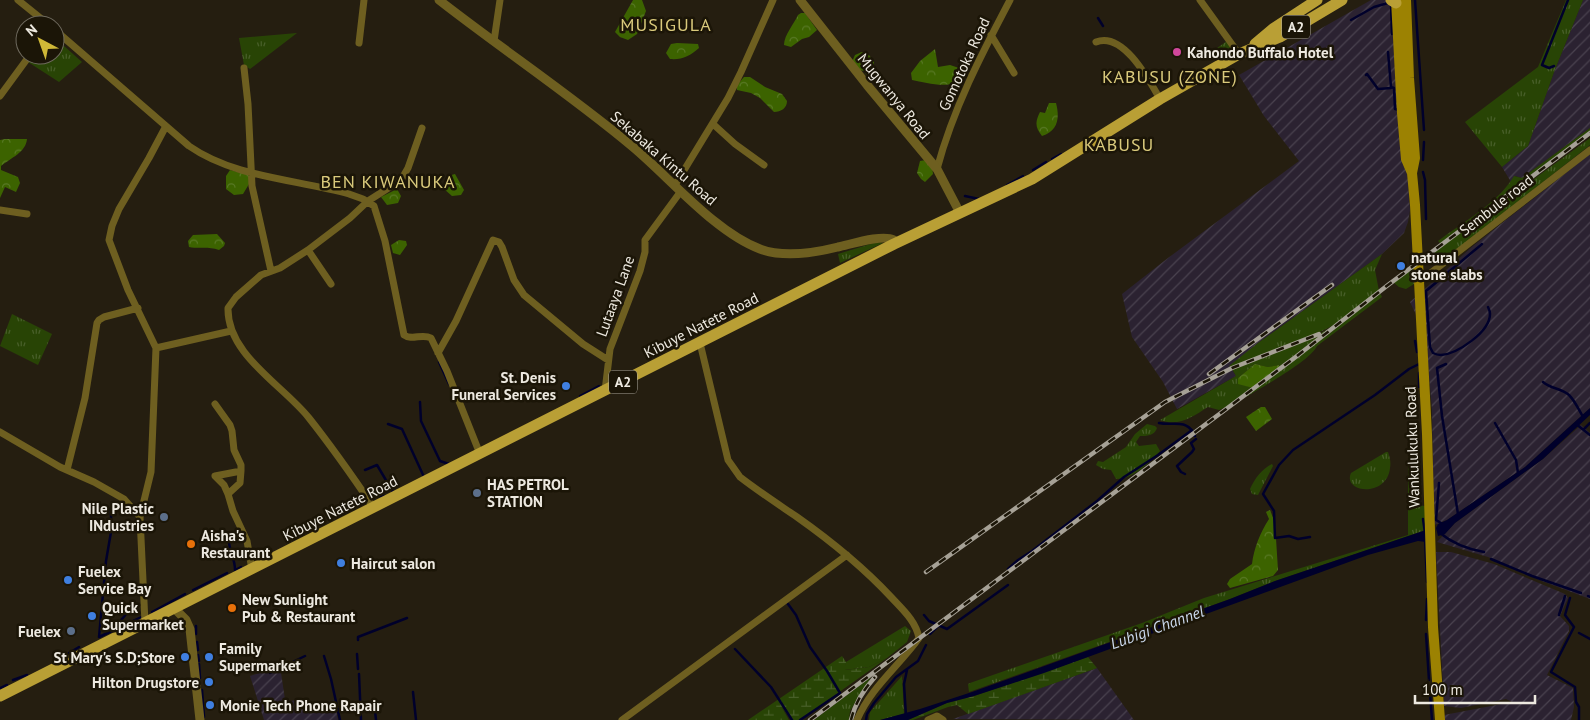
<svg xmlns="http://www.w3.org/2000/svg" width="1590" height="720" viewBox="0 0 1590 720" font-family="'PT Sans',sans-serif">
	<defs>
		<pattern id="industrial-furrows" width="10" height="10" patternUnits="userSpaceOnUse" patternTransform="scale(1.25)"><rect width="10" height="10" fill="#2b2231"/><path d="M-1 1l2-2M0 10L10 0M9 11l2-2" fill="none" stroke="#4a424f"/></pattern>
		<pattern id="grass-tufts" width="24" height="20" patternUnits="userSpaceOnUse" patternTransform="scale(1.25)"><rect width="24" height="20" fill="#284405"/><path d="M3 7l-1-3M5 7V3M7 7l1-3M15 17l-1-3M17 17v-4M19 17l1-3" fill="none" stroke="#485f29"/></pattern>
		<pattern id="forest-crowns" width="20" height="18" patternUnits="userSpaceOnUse" patternTransform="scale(1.25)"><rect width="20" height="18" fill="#3c6300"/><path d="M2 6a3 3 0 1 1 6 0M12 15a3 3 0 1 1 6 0" fill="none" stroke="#587925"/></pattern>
		<pattern id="wetland-marsh" width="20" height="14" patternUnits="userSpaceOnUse" patternTransform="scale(1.25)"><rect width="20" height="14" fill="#284405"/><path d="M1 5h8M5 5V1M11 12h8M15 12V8" fill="none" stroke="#485f29"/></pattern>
	</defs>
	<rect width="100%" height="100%" fill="#251e10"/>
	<!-- industrial -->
	<path fill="url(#industrial-furrows)" d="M 1371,0 L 1395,0 L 1410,210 L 1408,222 L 1404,233 L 1382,254 L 1258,343 L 1230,366 L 1236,376 L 1177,409 L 1163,382 L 1132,337 L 1122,294 L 1168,258 L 1299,161 L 1264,116 L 1239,75 Z
		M 1583,0 L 1590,0 L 1590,128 L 1522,178 L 1515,176 L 1511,182 L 1502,167 L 1528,146 L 1554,72 Z
		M 1590,154 L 1590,408 L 1525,467 L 1447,520 L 1434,525 L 1432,410 L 1427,352 L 1418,319 L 1410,302 L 1473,246 Z
		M 1581,425 L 1590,433 L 1590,599 L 1542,581 L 1488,557 L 1437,542 L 1455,523 L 1543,459 Z
		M 1436,552 L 1451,552 L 1494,564 L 1565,594 L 1568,598 L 1560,616 L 1569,626 L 1569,631 L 1547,675 L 1573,688 L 1574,707 L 1571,720 L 1445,720 L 1444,715 L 1512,702 L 1506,699 L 1461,708 L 1444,706 Z
		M 280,666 L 286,706 L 286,702 L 296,700 L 299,710 L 334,700 L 338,720 L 264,720 L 250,676 Z
		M 1097,668 L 1134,720 L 953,719 Z"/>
	<!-- grass -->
	<path fill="url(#grass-tufts)" d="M 1566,0 L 1583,0 L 1554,72 L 1528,146 L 1502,167 L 1465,122 L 1538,67 Z
		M 297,33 L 250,69 L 244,65 L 239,38 Z
		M 55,38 L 82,62 L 59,82 L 28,62 L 33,55 L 55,55 Z
		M 1227,41 L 1231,47 L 1215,60 L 1210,53 Z
		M 1590,128 L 1590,132 L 1441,244 L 1438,241 C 1463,222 1498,203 1514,176 L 1522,178 Z
		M 1590,138 L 1590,145 L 1444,260 L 1441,254 L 1427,264 L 1426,258 Z
		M 877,242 L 883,243 L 840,263 L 838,254 Z
		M 1382,254 L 1375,270 L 1379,291 L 1342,321 L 1308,338 L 1232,368 L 1229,366 L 1258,343 Z
		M 1421,260 L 1414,284 L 1406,289 L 1399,287 L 1393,282 Z
		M 1380,293 L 1382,297 L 1317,346 C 1310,361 1262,387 1246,397 L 1245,395 Z
		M 12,314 L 52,334 L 38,365 L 0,346 Z
		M 1338,324 L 1281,367 L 1279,365 L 1268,367 L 1255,364 L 1238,378 L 1238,383 L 1253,388 L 1230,405 L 1219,410 L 1208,407 C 1192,417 1179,427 1160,420 L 1236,376 L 1232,369 L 1309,339 Z
		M 1147,424 L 1155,426 L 1157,428 C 1154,436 1147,436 1140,436 L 1136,442 L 1139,446 L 1156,444 L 1160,451 C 1148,464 1134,479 1116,479 L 1111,470 L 1103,469 L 1096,465 L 1098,461 L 1103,462 L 1126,447 L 1135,434 Z
		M 1412,442 L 1414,495 L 1408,496 L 1409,444 Z
		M 1386,452 L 1388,452 C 1390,458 1391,462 1390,468 C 1387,498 1342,493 1351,473 Z
		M 1272,464 L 1273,466 L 1258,495 L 1252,494 L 1250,489 C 1255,478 1262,469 1272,464 Z
		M 1408,504 L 1425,506 L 1426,530 L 1275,581 L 1230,599 L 969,692 L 968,684 L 970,683 L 1142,623 L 1204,598 L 1408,535 Z
		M 905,626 L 911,631 L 907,642 L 887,658 L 869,667 L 844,670 L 846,662 Z
		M 902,676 L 904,714 L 880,720 L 869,720 L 870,712 Z
		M 871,677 L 850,711 L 849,720 L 814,720 Z"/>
	<!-- forest -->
	<path fill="url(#forest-crowns)" d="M 633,0 L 642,0 L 646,11 L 637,34 L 628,40 L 620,37 L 615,32 Z
		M 801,13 L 805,13 L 817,30 L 809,37 L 802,39 L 791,47 L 784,45 C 784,35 794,24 798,15 Z
		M 677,43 L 698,44 L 699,48 C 690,56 682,60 670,59 L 666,53 L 671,44 Z
		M 935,49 L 938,67 L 950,65 L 962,69 L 964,78 C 950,90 928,83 912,80 L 911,73 L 920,61 Z
		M 862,52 L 869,55 L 874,62 L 873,75 L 867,76 L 864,71 L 854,69 L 851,64 L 855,55 Z
		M 744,77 L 750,77 L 765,87 L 782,94 L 787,101 C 787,108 781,112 774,112 L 760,98 L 751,93 L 737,90 L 737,85 Z
		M 1049,103 L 1056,103 C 1060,118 1058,131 1042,136 C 1035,127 1035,122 1040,112 L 1045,113 Z
		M 5,139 L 27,139 C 26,152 11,158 1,166 L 1,170 L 18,177 L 20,183 L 16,192 L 5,187 L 0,198 L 0,140 Z
		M 926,160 L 932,166 L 933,174 L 925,182 L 921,179 L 917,173 L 920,161 Z
		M 230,170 L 249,175 L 249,184 L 243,194 L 234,195 L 226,189 L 226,176 Z
		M 455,174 L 464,190 L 461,195 L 452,196 L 444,189 C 446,182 447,175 455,174 Z
		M 397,189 L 401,196 L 398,203 L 387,205 L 381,197 Z
		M 217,234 L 225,243 L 224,246 L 219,250 C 208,246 200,249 189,247 L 188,241 L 193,235 Z
		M 399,240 L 406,241 L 407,245 L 400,255 L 393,253 L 391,245 Z
		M 1255,364 L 1268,367 L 1279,365 L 1280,367 L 1253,388 L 1238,384 L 1238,378 Z
		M 1261,407 L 1265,407 L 1272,419 L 1256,431 L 1246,417 Z
		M 1270,510 L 1275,523 L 1278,570 L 1273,576 L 1230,588 L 1227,584 L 1230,579 L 1252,564 C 1254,548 1260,533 1269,519 L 1266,512 Z"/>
	<!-- wetland -->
	<path fill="url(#wetland-marsh)" d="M 842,656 L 846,662 L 845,670 L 869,667 L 887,658 L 800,720 L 791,720 L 781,706 L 789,720 L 748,720 Z
		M 1088,657 L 1097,668 L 968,714 L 957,705 L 948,707 L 913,720 L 908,720 L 947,703 L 974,696 Z"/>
	<!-- water -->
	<path fill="#00002b" d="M 1590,408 L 1590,415 L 1543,459 L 1455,523 L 1445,534 L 1438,536 L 1436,528 L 1438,524 L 1447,520 L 1525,467 Z
		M 1426,530 L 1426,542 L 1418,541 L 1368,555 L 1044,673 L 974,696 L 947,703 L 908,720 L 880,720 L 920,709 L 972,692 L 1230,599 L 1275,581 Z"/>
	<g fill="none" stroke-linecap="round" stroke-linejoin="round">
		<!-- stream -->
		<path stroke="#00002b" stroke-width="2.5" d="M 1415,0 L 1424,130
			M 1391,5 L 1392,34
			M 1098,18 L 1103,26
			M 1351,20 L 1374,7 L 1388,3
			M 1388,52 L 1391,87 L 1394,88 L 1395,109 L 1399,110
			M 1554,66 L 1549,68 L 1542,65 L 1568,0
			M 1366,75 L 1367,74 L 1378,89 L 1391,88
			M 1052,159 L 1061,154
			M 1423,160 L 1424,142
			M 1033,170 L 1046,162
			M 1423,172 L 1425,180 L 1426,219
			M 1007,185 L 1023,176
			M 965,196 L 979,199
			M 1482,244 L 1426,291 L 1430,347 L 1433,353 C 1435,354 1438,355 1441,355 C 1457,354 1490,332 1490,314 C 1490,312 1489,309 1488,307
			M 1415,341 L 1417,352
			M 439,362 L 449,384
			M 1446,364 L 1437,368 L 1442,416 L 1458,514
			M 1419,373 L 1419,387
			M 1543,382 C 1551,389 1561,388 1569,395 C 1575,401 1579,410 1583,417
			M 580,396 L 599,386
			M 420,402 L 421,421 L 440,461 L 449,464
			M 1159,423 C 1173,426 1184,419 1193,432
			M 1495,423 L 1516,460 L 1518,473
			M 388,424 L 402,429 L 424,477
			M 1576,424 L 1590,435
			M 1584,429 L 1590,423
			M 1194,435 L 1195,436
			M 365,470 L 377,465 L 393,492
			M 1185,474 L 1181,472 L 1177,466 L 1192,452 L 1194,449 L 1191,443 L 1196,439
			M 1439,483 L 1436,520 L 1441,523
			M 374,493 L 379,496 L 385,496
			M 1423,519 L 1425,533
			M 1440,533 C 1452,543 1467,549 1484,552
			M 1310,537 L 1298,539 L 1289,536 L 1275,538 L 1274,511 L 1263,494 L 1279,465 L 1293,450 L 1375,395 L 1409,369 L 1419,364 L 1419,365
			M 1425,538 L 1427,582
			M 229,541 C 229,551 235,558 235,570 L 241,567
			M 1491,559 L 1532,576 L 1581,593
			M 1008,569 L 1018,560 L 1032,551 L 1097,501 L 1124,477 L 1158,455 L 1192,430
			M 193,590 L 227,573
			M 1588,596 L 1590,597
			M 1570,598 L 1565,615 L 1574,627 L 1551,672 L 1575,687 L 1576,702 L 1579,707 L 1579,720
			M 788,604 L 796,615 L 810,647 L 827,671 L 840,693 L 800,720
			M 152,612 L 185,594
			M 924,615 L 929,621 L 947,629 L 1008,585
			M 1559,615 L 1565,596
			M 1426,620 L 1427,599
			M 116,629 L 122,619 L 128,612
			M 1579,633 L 1590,639
			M 196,634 L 196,626
			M 930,634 L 939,625
			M 1426,634 L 1429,680
			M 99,637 L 106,561 L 111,532 L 111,508
			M 99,637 L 144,616
			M 358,640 L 358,637 L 407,618
			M 197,642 L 198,650
			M 735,649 L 771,687 L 792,720
			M 69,653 L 79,647
			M 357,654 L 358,669
			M 198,655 L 199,661
			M 324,656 L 331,679 L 340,720
			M 199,664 L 200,678
			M 270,673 L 305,656
			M 359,674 L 361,720
			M 13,680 L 27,675
			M 0,688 L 7,685
			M 202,690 L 204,717
			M 413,692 L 416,720
			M 1430,693 L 1432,720
			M 375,711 L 376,720
			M 906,716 L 904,684 L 907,670
			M 866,720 L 867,714 L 874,703 L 896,677 L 918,661 L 926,645"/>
		<!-- minor -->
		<path stroke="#6e5f20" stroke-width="7" d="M 18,0 L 49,25
			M 1200,0 L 1239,54
			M 55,30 L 189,146 C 235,178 296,179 349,194 L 363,199 L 374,206 L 385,241 L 404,335 C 412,341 422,333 431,338 L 447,371 L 480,454
			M 991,35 L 1014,73
			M 494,41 L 500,0
			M 1096,42 C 1123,31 1149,80 1160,99
			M 359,43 L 364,0
			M 244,68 L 248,104 L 252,186 L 271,271
			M 0,96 L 30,55
			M 713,124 L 735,144 L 764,165
			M 937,169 C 953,109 981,55 1010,0
			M 675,185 L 728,98 L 741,72 L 773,0
			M 0,210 L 27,214
			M 308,250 L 331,284
			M 1419,282 L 1590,150
			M 700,343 L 728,460 L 740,477 C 758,491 778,504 797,517 C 831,541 863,567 891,597 C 902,609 916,621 919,638 C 899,666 871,687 857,720
			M 156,348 L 231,331
			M 438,353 L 456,321 L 493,240 L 499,242 L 502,247 L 514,280 L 524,295 L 583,344 L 608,360
			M 605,391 L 610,349 L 640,271 L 645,252 L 645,240 L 681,191
			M 215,404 L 230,425 L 232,431 L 234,450 L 241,465 L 241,471
			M 0,432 L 60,467 L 94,482 L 124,499 L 140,517
			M 67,470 L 85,398 L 97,323 L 99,320 L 104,317 L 138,308
			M 228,494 L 240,483 L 241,471 L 215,476 L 224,485 L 228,494 L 233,511 L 247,541 L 252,570
			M 374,508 C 353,477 332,447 309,418 C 283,385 227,355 228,308 L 236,297 L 261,275 L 280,268 L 308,250 L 350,218 L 368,201 L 401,180 L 408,168 L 422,128
			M 145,623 L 140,517 L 151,472 L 156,348 L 128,290 L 109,240 L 112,226 L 119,209 L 149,158 L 166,126
			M 622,720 L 847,555
			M 928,720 L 937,716 L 943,720"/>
		<!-- tertiary -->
		<path stroke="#6e5f20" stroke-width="9" d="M 439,0 C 503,50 571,95 633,147 C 670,178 715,232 760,249 C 784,258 814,253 838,247 C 852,244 882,234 894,240 L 894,244
			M 800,0 L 867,85 L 937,169 L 960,213
			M 175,609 L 186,620 L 190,629 L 200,720"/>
		<!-- secondary -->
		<path stroke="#9c8202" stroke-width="10" d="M 1396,0 L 1402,113 L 1406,159 L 1412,173 L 1415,205 L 1427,434 L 1433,627 L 1440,720
			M 1406,0 L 1409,78 L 1415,158 L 1412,173"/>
		<!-- primary -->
		<path stroke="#b99f35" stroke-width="11" d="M 1391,0 L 1396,3
			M 1255,44 L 1274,28 L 1317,0
			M 0,696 L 894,244 L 1032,179 L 1160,99 L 1239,54 L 1280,37 L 1342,0"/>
		<defs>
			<path id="rail" d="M 1209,374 L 1332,285
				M 926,572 L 1165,402 L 1232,368 L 1319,334
				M 810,720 L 1297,356 L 1388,285 L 1590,133
				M 851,720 C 855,703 864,689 875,677"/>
		</defs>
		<!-- rail casing -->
		<use href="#rail" stroke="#a6a196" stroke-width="4.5"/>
		<!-- rail -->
		<use href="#rail" stroke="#1b1507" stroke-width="2.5" stroke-dasharray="8" stroke-linecap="butt"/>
	</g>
	<!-- markers -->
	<circle fill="#d1479c" stroke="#1b1507" stroke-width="2" cx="1177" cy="52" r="5"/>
	<g fill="#3f7fe0" stroke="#1b1507" stroke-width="2">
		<circle cx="1401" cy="266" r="5"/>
		<circle cx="566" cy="386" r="5"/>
		<circle cx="341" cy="563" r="5"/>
		<circle cx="68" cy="580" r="5"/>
		<circle cx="92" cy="616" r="5"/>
		<circle cx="185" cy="657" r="5"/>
		<circle cx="209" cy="657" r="5"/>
		<circle cx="209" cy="682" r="5"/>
		<circle cx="210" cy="705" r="5"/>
	</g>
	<g fill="#5c6f8a" stroke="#1b1507" stroke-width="2">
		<circle cx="477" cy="493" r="5"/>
		<circle cx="164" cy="517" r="5"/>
		<circle cx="71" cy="631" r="5"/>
	</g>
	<g fill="#e8710a" stroke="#1b1507" stroke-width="2">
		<circle cx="191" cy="544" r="5"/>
		<circle cx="232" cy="608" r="5"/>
	</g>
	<g text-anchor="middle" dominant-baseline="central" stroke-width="5" stroke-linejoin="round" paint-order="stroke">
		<!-- shield labels -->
		<g fill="#1b1507" stroke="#aea99f" stroke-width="1">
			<rect x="1282" y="15.5" width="28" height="23" rx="4"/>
			<rect x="609" y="370.5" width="28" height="23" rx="4"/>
		</g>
		<g font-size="14" font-weight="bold" fill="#ede9e0">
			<text x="1296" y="27">A2</text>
			<text x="623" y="382">A2</text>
		</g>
		<!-- poi labels -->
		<g font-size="15" font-weight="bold" fill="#ede9e0" stroke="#1b1507" text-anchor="start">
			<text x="1187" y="52">Kahondo Buffalo Hotel</text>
			<text x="1411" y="257">natural<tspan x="1411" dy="17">stone slabs</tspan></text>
			<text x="556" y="377" text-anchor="end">St. Denis<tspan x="556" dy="17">Funeral Services</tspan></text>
			<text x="487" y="484">HAS PETROL<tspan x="487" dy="17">STATION</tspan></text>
			<text x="154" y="508" text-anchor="end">Nile Plastic<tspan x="154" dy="17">INdustries</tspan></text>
			<text x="201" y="535">Aisha's<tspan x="201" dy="17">Restaurant</tspan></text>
			<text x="351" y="563">Haircut salon</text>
			<text x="78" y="571">Fuelex<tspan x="78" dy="17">Service Bay</tspan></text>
			<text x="242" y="599">New Sunlight<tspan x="242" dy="17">Pub &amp; Restaurant</tspan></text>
			<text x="102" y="607">Quick<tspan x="102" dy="17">Supermarket</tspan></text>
			<text x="61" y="631" text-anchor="end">Fuelex</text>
			<text x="219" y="648">Family<tspan x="219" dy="17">Supermarket</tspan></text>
			<text x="175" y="657" text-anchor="end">St Mary's S.D;Store</text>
			<text x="199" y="682" text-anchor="end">Hilton Drugstore</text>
			<text x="220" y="705">Monie Tech Phone Rapair</text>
		</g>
		<!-- street labels -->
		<g font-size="15" fill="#ede9e0" stroke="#1b1507">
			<text transform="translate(964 64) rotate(-65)">Gomotoka Road</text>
			<text transform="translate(894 96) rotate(51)">Mugwanya Road</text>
			<text transform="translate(664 158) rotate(41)">Sekabaka Kintu Road</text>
			<text transform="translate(1496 205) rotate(-38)">Sembule road</text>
			<text transform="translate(615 296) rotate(-70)">Lutaaya Lane</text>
			<text transform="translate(701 325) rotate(-27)">Kibuye Natete Road</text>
			<text transform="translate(1412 447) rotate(-92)">Wankulukuku Road</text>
			<text transform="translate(340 508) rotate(-27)">Kibuye Natete Road</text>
		</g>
		<!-- water labels -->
		<g font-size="16" font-style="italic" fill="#cbd9ed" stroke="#1b1507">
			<text transform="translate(1157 627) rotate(-20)">Lubigi Channel</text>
		</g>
		<!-- quarter labels -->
		<g font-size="18" letter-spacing="1" fill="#daca7c" stroke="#1b1507">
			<text x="666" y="24">MUSIGULA</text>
			<text x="1170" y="76">KABUSU (ZONE)</text>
			<text x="1119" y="144">KABUSU</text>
			<text x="388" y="181">BEN KIWANUKA</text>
		</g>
	</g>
	<!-- north arrow -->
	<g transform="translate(40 40) rotate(319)"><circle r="24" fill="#1b1507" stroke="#6f6a5e"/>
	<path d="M0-4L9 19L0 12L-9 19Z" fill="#cfb837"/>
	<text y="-8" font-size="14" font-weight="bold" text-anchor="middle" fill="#ede9e0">N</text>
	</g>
	<!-- scale -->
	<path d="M1415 695v8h120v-8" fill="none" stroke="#ede9e0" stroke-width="2.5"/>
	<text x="1422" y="695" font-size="15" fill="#ede9e0" stroke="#1b1507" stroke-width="4" paint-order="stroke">100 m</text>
</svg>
